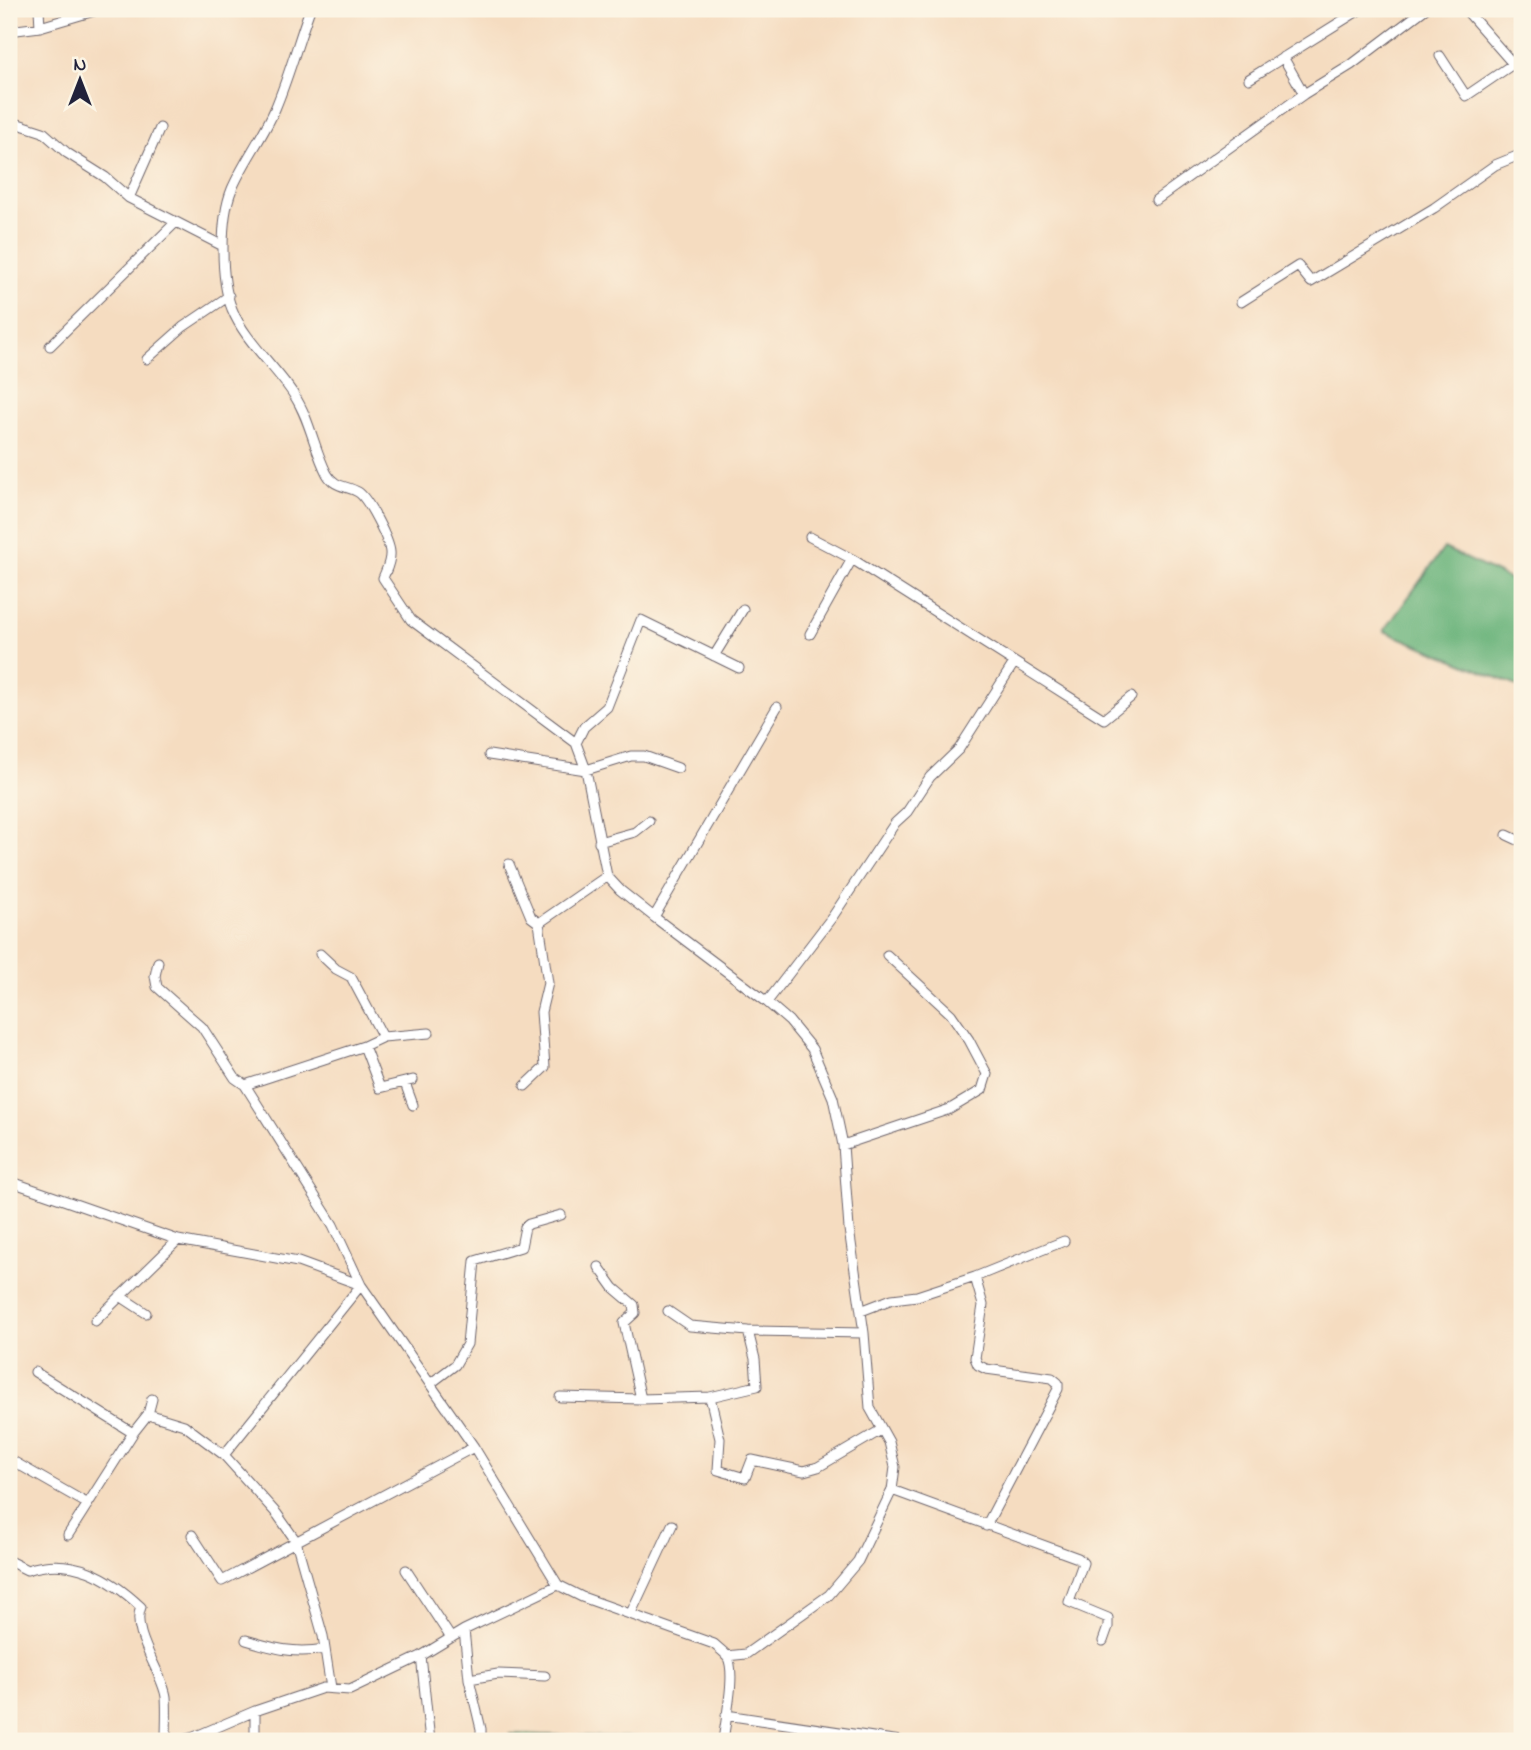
<svg xmlns="http://www.w3.org/2000/svg" width="1531" height="1750" viewBox="0 0 1531 1750" font-family="'Indie Flower',sans-serif">
	<rect width="100%" height="100%" fill="#fcf5e5"/>
	<filter id="ink" filterUnits="userSpaceOnUse"><feTurbulence type="fractalNoise" baseFrequency=".0143" numOctaves="2"/><feDisplacementMap in="SourceGraphic" scale="14" xChannelSelector="R" yChannelSelector="G"/><feConvolveMatrix kernelMatrix="1 2 1 2 8 2 1 2 1" color-interpolation-filters="sRGB"/></filter>
	<filter id="wash" filterUnits="userSpaceOnUse"><feTurbulence type="fractalNoise" baseFrequency=".00686" numOctaves="4" result="noise"/><feDisplacementMap in="SourceGraphic" scale="28" xChannelSelector="R" yChannelSelector="G"/><feGaussianBlur stdDeviation="1.57" result="paint"/><feColorMatrix in="noise" values="0 0 0 0 0 0 0 0 0 0 0 0 0 0 0 0 0 1.4 0 .05"/><feComposite in="paint" operator="in"/></filter>
	<g filter="url(#wash)">
		<rect width="100%" height="100%" fill="#f5dcc0"/>
		<!-- forest -->
		<path fill="#69b37a" stroke="#466a5a" stroke-width="2" d="M 1444,548 L 1522,585 L 1522,688 L 1384,631 Z
			M 510,1734 L 674,1739 L 674,1741 L 511,1741 Z"/>
	</g>
	<g filter="url(#ink)">
		<g fill="none" stroke-linecap="round" stroke-linejoin="round">
			<defs>
				<path id="minor" d="M 39,9 L 40,27
					M 310,9 C 298,42 289,76 275,109 C 263,137 244,161 232,189 C 220,218 220,280 232,309 C 244,340 276,367 294,395 C 310,419 314,449 327,474 C 335,488 346,485 358,492 C 368,498 389,540 390,552 C 391,562 386,570 383,578 L 411,620 L 576,743 L 586,770 L 607,876 L 620,890 L 654,917 L 767,1002 L 789,1021 L 812,1049 L 833,1098 L 843,1145 L 849,1229 L 864,1333 L 870,1408 L 889,1442 L 895,1467 L 892,1490
					M 1465,9 L 1522,74
					M 9,31 L 40,27 L 101,9
					M 1440,56 L 1466,96 L 1513,64
					M 1283,57 L 1304,94
					M 1249,79 L 1361,9
					M 9,121 L 43,132 L 67,153 L 105,177 L 129,198 L 223,246
					M 129,198 L 160,128
					M 1156,200 L 1304,94 L 1351,65 L 1425,9
					M 1241,302 L 1298,266 L 1311,282 L 1434,208 L 1495,165 L 1522,154
					M 50,346 L 176,222
					M 147,359 L 183,327 L 229,296
					M 810,537 L 852,559 L 1104,719 L 1131,697
					M 810,634 L 852,559
					M 714,656 L 743,609
					M 576,743 L 584,727 L 607,707 L 641,620 L 739,668
					M 489,755 L 586,770 L 631,756 L 644,756 L 678,768
					M 1507,835 L 1522,842
					M 599,842 L 635,832 L 649,821
					M 509,864 L 531,917 L 539,923 L 548,983 L 541,1012 L 545,1067 L 525,1086
					M 654,917 L 777,707
					M 539,923 L 607,876
					M 320,954 L 336,969 L 351,977 L 383,1037
					M 158,962 L 155,976 L 157,987 L 202,1027 L 235,1078 L 245,1085 L 333,1225 L 361,1285 L 224,1455
					M 767,1002 L 833,916 L 895,823 L 907,812 L 930,777 L 959,749 L 1014,663
					M 364,1046 L 380,1088 L 413,1080
					M 405,1083 L 413,1105
					M 245,1085 L 364,1046 L 383,1037 L 429,1033
					M 843,1145 L 950,1109 L 982,1090 L 987,1074 L 969,1040 L 951,1014 L 887,955
					M 9,1181 L 178,1240 L 298,1262 L 361,1285 L 474,1447 L 558,1585 L 582,1597 L 714,1644 C 718,1648 724,1652 727,1656 C 737,1672 725,1722 723,1741
					M 599,1267 L 614,1288 L 634,1305 L 635,1313 L 624,1323 L 641,1399
					M 975,1277 L 983,1305 L 975,1358 L 978,1365 L 986,1369 L 1052,1378 L 1058,1383 L 1058,1389 L 986,1526
					M 120,1296 L 146,1313
					M 668,1311 L 690,1326 L 748,1331 L 864,1333
					M 861,1311 L 892,1299 L 917,1296 L 975,1277 L 1064,1241
					M 95,1321 L 178,1240
					M 35,1372 L 133,1433
					M 430,1384 L 455,1365 L 467,1344 L 475,1261 L 521,1247 L 525,1227 L 529,1224 L 561,1215
					M 560,1397 L 641,1399 L 710,1397 L 757,1386 L 755,1359 L 748,1331
					M 710,1397 L 720,1439 L 718,1470 L 745,1478 L 752,1460 L 804,1471 L 818,1467 L 881,1430
					M 148,1414 L 184,1425 L 224,1455 L 277,1514 L 296,1541 L 323,1636 L 331,1688
					M 9,1459 L 88,1504
					M 68,1535 L 133,1433 L 148,1414 L 152,1399
					M 192,1535 L 222,1581 L 474,1447
					M 9,1561 L 27,1570 C 72,1555 109,1577 141,1607 C 130,1632 163,1673 166,1697 C 167,1711 166,1727 166,1741
					M 406,1570 L 451,1638
					M 631,1613 L 672,1525
					M 464,1630 L 469,1679 L 481,1729 L 481,1741
					M 246,1640 C 276,1649 294,1654 325,1649
					M 421,1656 L 430,1741
					M 726,1656 L 746,1654 L 829,1595 L 858,1561 L 892,1490 L 1078,1558 L 1083,1563 L 1069,1602 L 1108,1618 L 1108,1627 L 1103,1641
					M 469,1679 L 498,1674 L 545,1676
					M 255,1711 L 255,1741
					M 726,1715 L 900,1741
					M 178,1741 L 194,1737 L 255,1711 L 323,1688 L 350,1690 L 421,1656 L 464,1630 L 558,1585"/>
			</defs>
			<!-- minor casing -->
			<use href="#minor" stroke="#6c636a" stroke-width="11"/>
			<!-- minor -->
			<use href="#minor" stroke="#fff" stroke-width="9"/>
		</g>
	</g>
	<!-- margin -->
	<rect width="1531" height="1750" fill="none" stroke="#fcf5e5" stroke-width="35"/>
	<!-- north arrow -->
	<g transform="translate(80 80)" stroke="#fcf5e5" stroke-width="5" paint-order="stroke">
	<path d="M0-5L12 26L0 18L-12 26Z" fill="#22223b"/>
	<text y="-10" font-size="19" font-weight="bold" text-anchor="middle" fill="#22223b">N</text>
	</g>
</svg>
